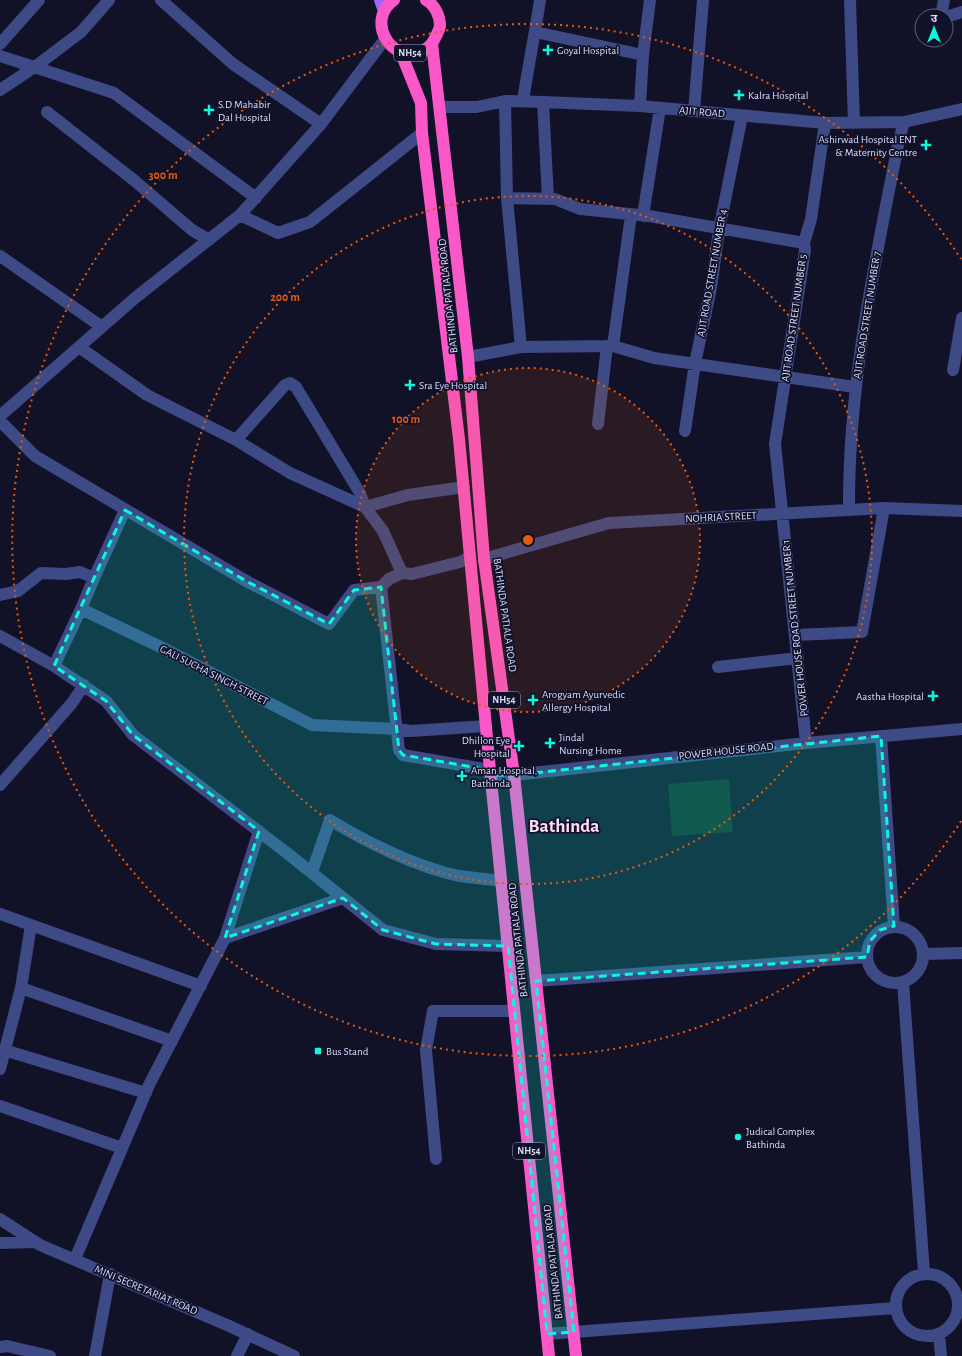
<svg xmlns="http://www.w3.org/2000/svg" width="962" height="1356" viewBox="0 0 962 1356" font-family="'Alegreya Sans','Noto Sans Devanagari',sans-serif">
	<rect width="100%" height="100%" fill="#111228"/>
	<!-- green -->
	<path fill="#14322a" d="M 729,779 L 733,832 L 672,836 L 668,784 Z"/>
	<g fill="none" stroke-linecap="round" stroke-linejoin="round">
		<!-- minor -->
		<path stroke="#3d4a85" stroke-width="12" d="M 161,0 L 233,64 L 321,124
			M 850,0 L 854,123
			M 941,16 L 944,0
			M 946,17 L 962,12
			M 535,32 L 643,55
			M 0,44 L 39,0
			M 0,56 L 114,93 L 256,198
			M 0,90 L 36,66 L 81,32 L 109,0
			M 505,101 L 507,198 L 521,347
			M 523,101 C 528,67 535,34 540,0
			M 543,102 L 548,199
			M 640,106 L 643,55 L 650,0
			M 440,107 L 477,107 L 505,101 L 543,102 L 640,106 L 825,123 L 904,122 L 962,109
			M 694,111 L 703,0
			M 47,112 L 135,181 L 192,230 L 209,240
			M 507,198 L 555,199 L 580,209 L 649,216 L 804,243
			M 240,215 L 278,233 L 310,222 L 422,133
			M 643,216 L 660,108
			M 0,256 L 102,327
			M 613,346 L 631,215
			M 79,347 L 147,395 L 236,440 L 290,473 L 365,507 L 408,495 L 464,487
			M 468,357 L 521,347 L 613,346 L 654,358 L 855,387
			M 953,370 L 962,318
			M 0,416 L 135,298 L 240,215 L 321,124 L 385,39
			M 0,421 L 35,456 L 248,582 L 329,624 L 354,590 L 381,587 L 389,579 L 402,573 L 412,574 L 460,562 L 470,557
			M 598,424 L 607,346
			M 685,431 L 695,363 L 711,288 L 719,230 L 742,116
			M 236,440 L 285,385 L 290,383 L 296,387 L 360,493 L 365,507 L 383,531 L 402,573
			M 849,510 C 848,384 875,262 899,140 L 904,122
			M 484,559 L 609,523 L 884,508 L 962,511
			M 94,578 L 125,510
			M 381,587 L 399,750 L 403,755 L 490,770
			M 0,595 L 18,591 L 41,573 L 66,574 L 80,572 L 94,578 L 81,609 L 167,650 L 312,725 L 397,729 L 411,731 L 486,726
			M 796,635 L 862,632 L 884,508
			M 0,636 L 54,666 L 106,701 L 133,735 L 287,853 L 383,930 L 436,944 L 508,946
			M 54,666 L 81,609
			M 718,667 L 798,658
			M 881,736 L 894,926
			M 806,743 L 775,444 L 805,250 L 804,243 L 811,219 L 825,123
			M 491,775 L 514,775 L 806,743 L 962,729
			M 0,785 L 72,703 L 84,685
			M 312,872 L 330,820 C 366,842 416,867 459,876 C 473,878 487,879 501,881
			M 0,914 L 201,986
			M867 955a28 28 0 1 1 56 0a28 28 0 1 1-56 0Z
			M 225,938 L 259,831
			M 924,954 L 962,953
			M 536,981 L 867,957
			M 903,982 L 924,1273
			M 21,988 L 172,1041
			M 4,1050 L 146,1093
			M 0,1069 L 21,988 L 31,925
			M 0,1106 L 122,1148
			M 436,1159 L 426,1050 L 433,1011 L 514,1011
			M 0,1219 L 40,1245 L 227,1325 L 294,1356
			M 0,1243 L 35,1242
			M 75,1259 L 149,1085 L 225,938 L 343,898
			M896 1305a31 31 0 1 1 62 0a31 31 0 1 1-62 0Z
			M 547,1334 L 895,1308
			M 939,1334 L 941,1356
			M 0,1347 L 7,1346 L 50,1356
			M 95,1356 L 110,1274
			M 237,1356 L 248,1334"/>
		<!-- major -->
		<path stroke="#a264fa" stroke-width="12" d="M 380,0 L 384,11"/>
		<!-- highway -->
		<path stroke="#fa58c8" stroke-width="12" d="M 394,0 C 366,19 389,63 421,52 C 427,49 431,46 434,40 C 436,36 439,31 440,26 C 440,16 435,5 426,0
			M 432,44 L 468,357 L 484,559 L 514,775 L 576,1356
			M 401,53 L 421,103 L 422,133 L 459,439 L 490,770 L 549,1356"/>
	</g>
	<!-- marked area -->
	<path fill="#0bf8dd" fill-opacity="0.2" stroke="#0bf8dd" stroke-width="3" stroke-dasharray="8 5" stroke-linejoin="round" d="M 125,510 L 248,582 L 329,624 L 354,590 L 381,587 L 399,750 L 403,755 L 490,770 L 491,775 L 514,775 L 881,736 L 894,926 L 880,930 L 870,941 L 867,957 L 536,981 L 574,1332 L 547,1334 L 508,946 L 436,944 L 383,930 L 343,898 L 225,938 L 259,831 L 133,735 L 106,701 L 54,666 Z"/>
	<!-- distance rings -->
	<circle cx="528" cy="540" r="172" fill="#e8590c" fill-opacity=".12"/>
	<g fill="none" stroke="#e8590c" stroke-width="2" stroke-dasharray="2 4">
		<circle cx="528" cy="540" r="172"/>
		<circle cx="528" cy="540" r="344"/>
		<path d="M961 821A516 516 0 1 1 961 259"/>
	</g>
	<!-- markers -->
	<g fill="#0bf8dd" stroke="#111228" stroke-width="1.5">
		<path d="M546 44h4v4h4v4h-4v4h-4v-4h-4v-4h4z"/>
		<path d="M737 89h4v4h4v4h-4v4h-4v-4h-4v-4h4z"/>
		<path d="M207 104h4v4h4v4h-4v4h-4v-4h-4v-4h4z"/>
		<path d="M924 139h4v4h4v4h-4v4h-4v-4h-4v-4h4z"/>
		<path d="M408 379h4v4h4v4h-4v4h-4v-4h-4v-4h4z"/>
		<path d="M931 690h4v4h4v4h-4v4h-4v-4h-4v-4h4z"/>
		<path d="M531 694h4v4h4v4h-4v4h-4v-4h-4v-4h4z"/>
		<path d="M548 737h4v4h4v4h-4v4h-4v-4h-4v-4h4z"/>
		<path d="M517 740h4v4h4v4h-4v4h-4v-4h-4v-4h4z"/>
		<path d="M460 770h4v4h4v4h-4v4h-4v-4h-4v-4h4z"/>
		<rect x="314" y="1047" width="8" height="8" rx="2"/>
		<circle cx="738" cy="1137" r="4"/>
	</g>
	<g text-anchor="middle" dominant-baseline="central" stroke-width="3.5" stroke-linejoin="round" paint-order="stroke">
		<!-- shield labels -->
		<g fill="#111228" stroke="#9da0be" stroke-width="1">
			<rect x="394" y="45" width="32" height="16" rx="3"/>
			<rect x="488" y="692" width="32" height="16" rx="3"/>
			<rect x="513" y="1143" width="32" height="16" rx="3"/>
		</g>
		<g font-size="10" font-weight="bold" fill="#d9ddfe">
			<text x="410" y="53">NH54</text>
			<text x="504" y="700">NH54</text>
			<text x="529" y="1151">NH54</text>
		</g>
		<!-- poi labels -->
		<g font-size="11" fill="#d9ddfe" stroke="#111228" text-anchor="start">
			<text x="557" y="50">Goyal Hospital</text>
			<text x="748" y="95">Kalra Hospital</text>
			<text x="218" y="104">S.D Mahabir<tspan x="218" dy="13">Dal Hospital</tspan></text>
			<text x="917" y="139" text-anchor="end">Ashirwad Hospital ENT<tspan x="917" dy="13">&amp; Maternity Centre</tspan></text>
			<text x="419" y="385">Sra Eye Hospital</text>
			<text x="542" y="694">Arogyam Ayurvedic<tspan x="542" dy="13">Allergy Hospital</tspan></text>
			<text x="924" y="696" text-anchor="end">Aastha Hospital</text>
			<text x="559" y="737">Jindal<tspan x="559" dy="13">Nursing Home</tspan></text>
			<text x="510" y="740" text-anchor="end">Dhillon Eye<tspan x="510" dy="13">Hospital</tspan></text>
			<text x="471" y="770">Aman Hospital,<tspan x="471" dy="13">Bathinda</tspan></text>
			<text x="326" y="1051">Bus Stand</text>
			<text x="746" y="1131">Judical Complex<tspan x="746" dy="13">Bathinda</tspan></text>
		</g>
		<!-- street labels -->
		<g font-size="11" fill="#d9ddfe" stroke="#111228">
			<text transform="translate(702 112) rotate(5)">AJIT ROAD</text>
			<text transform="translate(712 273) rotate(-80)">AJIT ROAD STREET NUMBER 4</text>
			<text transform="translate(448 296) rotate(-96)">BATHINDA PATIALA ROAD</text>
			<text transform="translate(867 315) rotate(-81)">AJIT ROAD STREET NUMBER 7</text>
			<text transform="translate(794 318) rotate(-82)">AJIT ROAD STREET NUMBER 5</text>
			<text transform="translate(721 517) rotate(-3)">NOHRIA STREET</text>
			<text transform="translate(505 615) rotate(82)">BATHINDA PATIALA ROAD</text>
			<text transform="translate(795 628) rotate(-96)">POWER HOUSE ROAD STREET NUMBER 1</text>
			<text transform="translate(214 675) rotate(27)">GALI SUCHA SINGH STREET</text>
			<text transform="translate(726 751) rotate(-6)">POWER HOUSE ROAD</text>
			<text transform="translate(518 940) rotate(-96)">BATHINDA PATIALA ROAD</text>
			<text transform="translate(553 1262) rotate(-96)">BATHINDA PATIALA ROAD</text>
			<text transform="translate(146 1290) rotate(23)">MINI SECRETARIAT ROAD</text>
		</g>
		<!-- town labels -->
		<g font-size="19" font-weight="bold" fill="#fedbf9" stroke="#111228">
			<text x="564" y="826">Bathinda</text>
		</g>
	</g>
	<circle cx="528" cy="540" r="6" fill="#e8590c" stroke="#111228" stroke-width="2"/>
	<g font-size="12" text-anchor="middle" font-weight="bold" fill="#e8590c" stroke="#111228" stroke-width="3.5" stroke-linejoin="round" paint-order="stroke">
		<text x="163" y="179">300 m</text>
		<text x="285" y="301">200 m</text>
		<text x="406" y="423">100 m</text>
	</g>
	<!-- north arrow -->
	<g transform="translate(934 28)"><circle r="19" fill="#111228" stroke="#61637e"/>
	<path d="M0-3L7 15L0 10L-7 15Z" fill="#0bf8dd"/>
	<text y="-6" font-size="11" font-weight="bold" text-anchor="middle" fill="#d9ddfe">उ</text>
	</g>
</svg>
